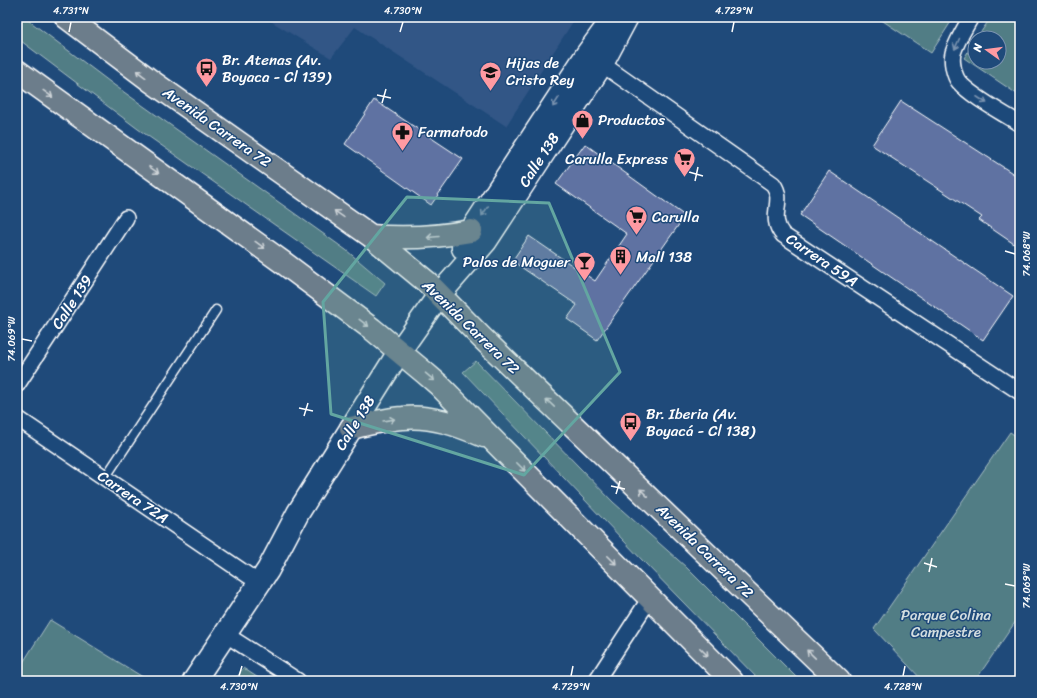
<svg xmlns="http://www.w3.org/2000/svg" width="1037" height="698" viewBox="0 0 1037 698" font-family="Sriracha,sans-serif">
	<rect width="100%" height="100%" fill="#1f4a7a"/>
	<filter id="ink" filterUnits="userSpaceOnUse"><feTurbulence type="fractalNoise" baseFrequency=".025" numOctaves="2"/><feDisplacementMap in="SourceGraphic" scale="8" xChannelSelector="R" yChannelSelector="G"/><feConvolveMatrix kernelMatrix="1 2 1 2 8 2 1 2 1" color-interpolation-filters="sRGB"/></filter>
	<g filter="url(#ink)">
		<!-- built -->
		<path fill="#325686" d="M 264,17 L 576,17 L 506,126 L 355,27 L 331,58 Z"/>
		<!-- green -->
		<path fill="#517d85" stroke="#a8bec2" d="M 17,17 L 24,17 L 114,85 L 346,250 L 385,283 L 376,296 L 138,129 L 17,38 Z
			M 877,17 L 954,17 L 931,53 Z
			M 991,17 L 1020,17 L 1020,96 L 964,58 L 975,41 L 975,62 L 999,62 L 999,38 L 977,38 Z
			M 476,361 L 613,502 L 686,567 L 800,681 L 760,681 L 643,561 L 463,372 Z
			M 1010,432 L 1020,439 L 1020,615 L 975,681 L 923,681 L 874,629 Z
			M 50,620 L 146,679 L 145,681 L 17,681 L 17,672 Z
			M 243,668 L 263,681 L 235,681 Z"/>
		<!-- building -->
		<path fill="#5f72a2" stroke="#fff" d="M 374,100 L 463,159 L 431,205 L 345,144 Z
			M 901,101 L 1020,178 L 1020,248 L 979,220 L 982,217 L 872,145 Z
			M 585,144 L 685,216 L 597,340 L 567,319 L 577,305 L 512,261 L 529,236 L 595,281 L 627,234 L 556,184 Z
			M 829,171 L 1013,296 L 983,340 L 800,215 Z"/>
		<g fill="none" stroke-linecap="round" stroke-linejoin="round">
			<defs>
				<path id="service" d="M 105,478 L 216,310"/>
				<path id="minor" d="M 971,17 C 965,28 957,40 953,53 C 951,61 954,76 959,82 C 972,97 1003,113 1020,124
					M 602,64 L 773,184 C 786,202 767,216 783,235 L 1020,392
					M 17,385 L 126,218
					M 17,418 L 249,576
					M 225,634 L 298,681
					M 596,681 L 650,598"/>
				<path id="secondary" d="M 463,248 L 471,231 L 587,54 L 614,17
					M 194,681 L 268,570 L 298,513 L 399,352 L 439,295 L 486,241 L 602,64 L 627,17"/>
				<path id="trunk" d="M 66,17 L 151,81 L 371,236 L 428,283 L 482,338 L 839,681
					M 17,71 L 285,264 L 372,329 L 425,373 L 439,385 L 493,440 L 732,681
					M 371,236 C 405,239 438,237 471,231
					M 351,428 C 368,424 385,419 403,418 C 431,415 458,425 484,436"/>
			</defs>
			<!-- service casing -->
			<use href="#service" stroke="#fff" stroke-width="11"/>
			<!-- minor casing -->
			<use href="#minor" stroke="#fff" stroke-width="18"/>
			<!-- secondary casing -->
			<use href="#secondary" stroke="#fff" stroke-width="25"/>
			<!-- trunk casing -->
			<use href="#trunk" stroke="#fff" stroke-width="25"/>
			<!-- service -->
			<use href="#service" stroke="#1f4a7a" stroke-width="8"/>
			<!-- minor -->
			<use href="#minor" stroke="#1f4a7a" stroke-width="15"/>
			<!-- secondary -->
			<use href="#secondary" stroke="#1f4a7a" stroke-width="22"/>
			<!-- trunk -->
			<use href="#trunk" stroke="#6c7d8b" stroke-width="22"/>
		</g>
		<!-- one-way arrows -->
		<defs><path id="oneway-shaft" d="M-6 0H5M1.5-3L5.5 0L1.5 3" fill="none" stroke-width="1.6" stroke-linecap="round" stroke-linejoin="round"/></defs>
		<g stroke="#7992af">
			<use href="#oneway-shaft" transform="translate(957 44) rotate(114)"/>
			<use href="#oneway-shaft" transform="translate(982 100) rotate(33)"/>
			<use href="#oneway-shaft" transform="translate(556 102) rotate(123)"/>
			<use href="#oneway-shaft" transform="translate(485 211) rotate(123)"/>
		</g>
		<g stroke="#ccd2d6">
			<use href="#oneway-shaft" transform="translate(141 74) rotate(-143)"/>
			<use href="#oneway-shaft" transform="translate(48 94) rotate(36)"/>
			<use href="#oneway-shaft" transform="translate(154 170) rotate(35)"/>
			<use href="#oneway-shaft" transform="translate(339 214) rotate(-145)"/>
			<use href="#oneway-shaft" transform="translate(433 237) rotate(175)"/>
			<use href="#oneway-shaft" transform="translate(260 245) rotate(36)"/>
			<use href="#oneway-shaft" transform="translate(364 323) rotate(37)"/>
			<use href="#oneway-shaft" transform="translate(430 377) rotate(40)"/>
			<use href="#oneway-shaft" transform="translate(550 403) rotate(-136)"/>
			<use href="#oneway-shaft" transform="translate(389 420) rotate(-9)"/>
			<use href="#oneway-shaft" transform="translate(521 467) rotate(45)"/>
			<use href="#oneway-shaft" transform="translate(644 493) rotate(-136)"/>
			<use href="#oneway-shaft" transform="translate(612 560) rotate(45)"/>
			<use href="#oneway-shaft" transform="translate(704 652) rotate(45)"/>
			<use href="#oneway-shaft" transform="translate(811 654) rotate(-136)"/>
		</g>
	</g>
	<!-- marked area -->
	<path fill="#63a6a1" fill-opacity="0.2" stroke="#63a6a1" stroke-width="3" stroke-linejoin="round" d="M 407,197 L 549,203 L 620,372 L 524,475 L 331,414 L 323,302 Z"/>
	<!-- ticks -->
	<path fill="none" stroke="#fff" stroke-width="1.5" d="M 69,32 L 71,22M 400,32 L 403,22M 732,32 L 734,22M 377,95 L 391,98M 382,103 L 386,89M 689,172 L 703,176M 695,181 L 698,167M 1005,251 L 1015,254M 22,339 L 32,341M 299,408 L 313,411M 304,416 L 308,403M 611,486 L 625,489M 616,494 L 620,481M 924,563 L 937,567M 929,572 L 932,558M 1005,584 L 1015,586M 239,676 L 242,666M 571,676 L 573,666M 903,676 L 905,666"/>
	<!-- icons -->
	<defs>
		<symbol id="bus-pin" viewBox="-11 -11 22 30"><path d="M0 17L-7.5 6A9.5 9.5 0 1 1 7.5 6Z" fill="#ff9aa2" stroke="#1f4a7a"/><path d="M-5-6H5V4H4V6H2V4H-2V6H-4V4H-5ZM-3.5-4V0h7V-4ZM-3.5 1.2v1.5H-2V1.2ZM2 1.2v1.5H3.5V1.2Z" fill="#111"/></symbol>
		<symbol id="school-pin" viewBox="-11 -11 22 30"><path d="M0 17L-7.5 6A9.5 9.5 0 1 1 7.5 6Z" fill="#ff9aa2" stroke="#1f4a7a"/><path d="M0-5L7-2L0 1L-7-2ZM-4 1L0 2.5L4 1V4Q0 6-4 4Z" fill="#111"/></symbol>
		<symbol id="shop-pin" viewBox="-11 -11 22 30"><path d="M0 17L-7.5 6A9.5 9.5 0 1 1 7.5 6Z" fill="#ff9aa2" stroke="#1f4a7a"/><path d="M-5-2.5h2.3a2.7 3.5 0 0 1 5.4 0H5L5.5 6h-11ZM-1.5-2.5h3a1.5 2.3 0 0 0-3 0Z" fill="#111"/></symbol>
		<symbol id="pharmacy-pin" viewBox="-11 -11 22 30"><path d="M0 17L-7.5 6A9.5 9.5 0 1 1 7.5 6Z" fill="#ff9aa2" stroke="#1f4a7a"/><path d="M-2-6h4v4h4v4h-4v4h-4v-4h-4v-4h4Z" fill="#111"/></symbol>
		<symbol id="supermarket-pin" viewBox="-11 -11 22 30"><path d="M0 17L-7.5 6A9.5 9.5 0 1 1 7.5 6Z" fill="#ff9aa2" stroke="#1f4a7a"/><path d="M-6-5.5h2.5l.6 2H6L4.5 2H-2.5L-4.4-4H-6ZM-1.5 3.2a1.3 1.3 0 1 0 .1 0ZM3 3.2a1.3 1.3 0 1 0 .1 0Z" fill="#111"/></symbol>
		<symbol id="building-pin" viewBox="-11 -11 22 30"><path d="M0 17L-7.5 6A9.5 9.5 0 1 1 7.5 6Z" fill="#ff9aa2" stroke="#1f4a7a"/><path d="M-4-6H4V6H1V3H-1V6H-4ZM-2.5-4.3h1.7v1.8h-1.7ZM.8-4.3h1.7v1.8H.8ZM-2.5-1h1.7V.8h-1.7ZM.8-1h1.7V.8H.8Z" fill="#111"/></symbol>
		<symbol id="bar-pin" viewBox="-11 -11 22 30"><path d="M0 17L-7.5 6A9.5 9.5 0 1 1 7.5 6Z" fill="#ff9aa2" stroke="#1f4a7a"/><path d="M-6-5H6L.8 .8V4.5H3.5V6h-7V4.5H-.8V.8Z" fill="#111"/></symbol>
	</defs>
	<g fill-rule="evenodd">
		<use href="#bus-pin" x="194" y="56" width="25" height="34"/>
		<use href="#school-pin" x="478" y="60" width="25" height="34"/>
		<use href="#shop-pin" x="570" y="108" width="25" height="34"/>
		<use href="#pharmacy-pin" x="390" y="120" width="25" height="34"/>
		<use href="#supermarket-pin" x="672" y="146" width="25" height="34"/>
		<use href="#supermarket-pin" x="624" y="204" width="25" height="34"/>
		<use href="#building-pin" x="608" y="244" width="25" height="34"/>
		<use href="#bar-pin" x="572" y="250" width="25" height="34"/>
		<use href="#bus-pin" x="618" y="410" width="25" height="34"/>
	</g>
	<g text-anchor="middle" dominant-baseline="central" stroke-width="3" stroke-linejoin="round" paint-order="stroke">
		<!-- poi labels -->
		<g font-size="15" fill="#fff" stroke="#1f4a7a" text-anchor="start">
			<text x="222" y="60">Br. Atenas (Av.<tspan x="222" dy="17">Boyaca - Cl 139)</tspan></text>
			<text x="506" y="63">Hijas de<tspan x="506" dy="17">Cristo Rey</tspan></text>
			<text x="598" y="120">Productos</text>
			<text x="418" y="132">Farmatodo</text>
			<text x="668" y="159" text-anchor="end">Carulla Express</text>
			<text x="652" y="217">Carulla</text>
			<text x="636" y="257">Mall 138</text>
			<text x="570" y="262" text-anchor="end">Palos de Moguer</text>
			<text x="646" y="414">Br. Iberia (Av.<tspan x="646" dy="17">Boyacá - Cl 138)</tspan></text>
		</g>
		<!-- street labels -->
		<g font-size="15" fill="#fff" stroke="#1f4a7a">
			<text transform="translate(217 127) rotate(35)">Avenida Carrera 72</text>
			<text transform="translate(539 160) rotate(-57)">Calle 138</text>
			<text transform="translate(822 260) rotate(34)">Carrera 59A</text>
			<text transform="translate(72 302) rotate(-57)">Calle 139</text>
			<text transform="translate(471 327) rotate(44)">Avenida Carrera 72</text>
			<text transform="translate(355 423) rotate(-58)">Calle 138</text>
			<text transform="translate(133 497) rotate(34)">Carrera 72A</text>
			<text transform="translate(705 551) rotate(44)">Avenida Carrera 72</text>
		</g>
		<!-- park labels -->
		<g font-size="15" fill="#d4dee0" stroke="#1f4a7a">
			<text x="946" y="615">Parque Colina<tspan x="946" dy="17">Campestre</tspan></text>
		</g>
	</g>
	<!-- margin -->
	<rect width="1037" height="698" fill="none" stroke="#1f4a7a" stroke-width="44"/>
	<!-- north arrow -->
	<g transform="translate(987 50) rotate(284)"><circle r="19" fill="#1f4a7a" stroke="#7992af"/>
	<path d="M0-3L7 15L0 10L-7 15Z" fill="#ff9aa2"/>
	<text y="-6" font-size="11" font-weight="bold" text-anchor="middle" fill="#ffffff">N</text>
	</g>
	<rect x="22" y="22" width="993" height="654" fill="none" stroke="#fff" stroke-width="1.5"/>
	<g font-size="10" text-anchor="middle" fill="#fff">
		<text x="71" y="14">4.731°N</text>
		<text x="403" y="14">4.730°N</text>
		<text x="734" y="14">4.729°N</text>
		<text transform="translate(1026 254) rotate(-90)" y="4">74.068°W</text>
		<text transform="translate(11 339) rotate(-90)" y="4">74.069°W</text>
		<text transform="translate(1026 586) rotate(-90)" y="4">74.069°W</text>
		<text x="239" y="690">4.730°N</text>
		<text x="571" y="690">4.729°N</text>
		<text x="903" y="690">4.728°N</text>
	</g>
</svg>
